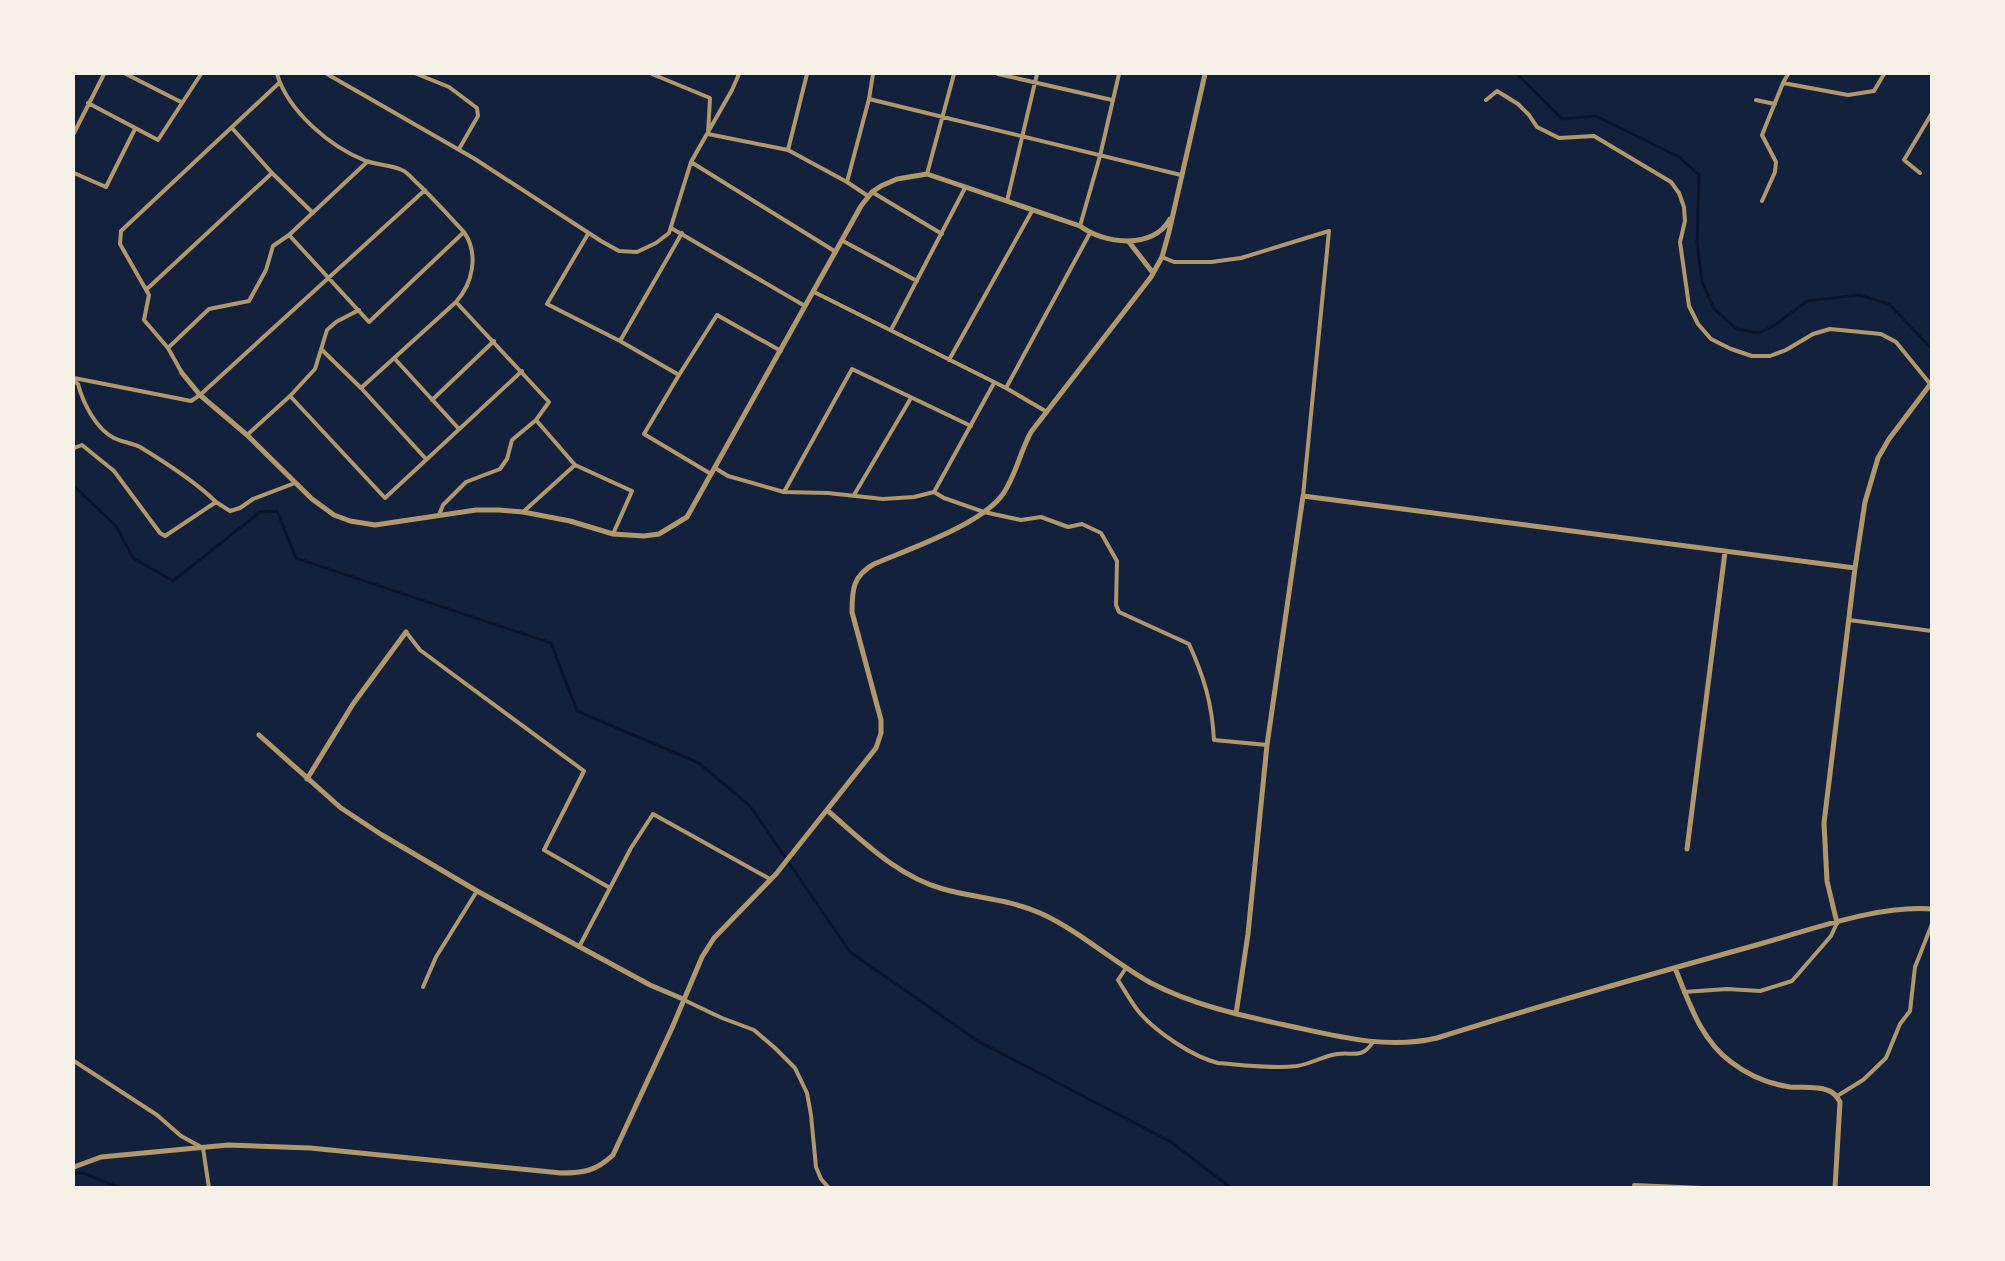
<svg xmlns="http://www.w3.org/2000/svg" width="2005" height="1261" viewBox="0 0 2005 1261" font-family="Figtree,sans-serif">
	<rect width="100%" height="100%" fill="#14213d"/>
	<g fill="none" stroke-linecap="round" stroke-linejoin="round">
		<!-- stream -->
		<path stroke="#0b132b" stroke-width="3" d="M 1517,74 L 1562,119 L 1596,116 L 1679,157 L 1699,175 L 1697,242 L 1702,282 L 1714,309 L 1737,329 L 1759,333 L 1775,325 L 1807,301 L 1859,295 L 1889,304 L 1932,349
			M 74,486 L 116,526 L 133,558 L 173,581 L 260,512 L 277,511 L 296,558 L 551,643 L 577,711 L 699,763 L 750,806 L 850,952 L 978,1041 L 1171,1142 L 1231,1188
			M 74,1173 L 83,1173 L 120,1188"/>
		<!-- minor -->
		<path stroke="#b1986c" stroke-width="4" d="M 126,74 L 181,102
			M 277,74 C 288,111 330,147 366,161 C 378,165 391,165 402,170 C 407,172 412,178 416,182 C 433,198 448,215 464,232 C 479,254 473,283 456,302 L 549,402 L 536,420 L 512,440 L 507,459 L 500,469 L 466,482 L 443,505 L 439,515
			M 327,74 L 475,159 L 601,241 L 619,251 L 637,252 L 656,243 L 669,233 L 691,162 L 732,90 L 739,74
			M 417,74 L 449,87 L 477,108 L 478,116 L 459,149
			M 652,74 L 710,98 L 708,134 L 788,150 L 847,182 L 868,196
			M 998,74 L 1112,100
			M 1783,83 L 1788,74
			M 869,99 L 1181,175
			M 1486,100 L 1497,91 L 1518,104 L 1529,115 L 1537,127 L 1559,138 L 1594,136 L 1671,182 L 1679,193 L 1684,207 L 1685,221 L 1680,242 L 1689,306 L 1698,324 L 1711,339 L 1731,349 L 1752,356 L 1770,356 L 1786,350 L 1813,334 L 1830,329 L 1881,334 L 1896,342 L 1931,385
			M 1756,100 L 1775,104
			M 88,103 L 158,140 L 201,74
			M 232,128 L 272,173 L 313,213
			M 74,133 L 104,74
			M 788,150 L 807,74
			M 691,162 L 836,252
			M 74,173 L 106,187 L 135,129
			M 1920,173 L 1904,160 L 1932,113
			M 927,174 L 954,74
			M 847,182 L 869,99 L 873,74
			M 872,192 L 942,234
			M 1007,201 L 1037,74
			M 1762,201 L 1775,172 L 1776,162 L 1762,135 L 1783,83 L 1848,95 L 1874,91 L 1884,74
			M 1080,226 L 1100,156 L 1119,74
			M 671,228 L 805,306
			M 588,234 L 547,304 L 620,341 L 679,375
			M 289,235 L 369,322 L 464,232
			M 843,241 L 917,281
			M 1162,257 L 1174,262 L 1211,262 L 1241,258 L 1329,231 L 1303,496
			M 147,289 L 272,173
			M 814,292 L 1006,388 L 1047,412
			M 891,330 L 965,188
			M 620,341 L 682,233
			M 168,348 L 209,309 L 249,301 L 266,270 L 273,246 L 289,235 L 367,162
			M 322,350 L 361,388 L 426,459
			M 395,359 L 459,429
			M 949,360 L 1032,211
			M 182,373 L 168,348 L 144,320 L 149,295 L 120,244 L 121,231 L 279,83
			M 74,378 L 191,401 L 200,395 L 425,190
			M 74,381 L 78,384 C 83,403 96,429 114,438 C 122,442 132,443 140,447 C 163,461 197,483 216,502 L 165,536 L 160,533 L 114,471 L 82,445 L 74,448
			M 361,388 L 456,302
			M 1006,388 L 1090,233
			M 290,396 L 385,498 L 522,371
			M 432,400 L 494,341
			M 536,420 L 575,465 L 632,491 L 613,534
			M 247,435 L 290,396 L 315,369 L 327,330 L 336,322 L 359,310
			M 715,468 L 728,476 L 784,492 L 828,493 L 883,499 L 914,497 L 934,492 L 944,498 L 984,512 L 1021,520 L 1041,517 L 1068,527 L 1082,524 L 1101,533 L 1117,561 L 1116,605 L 1119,612 L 1189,644 C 1204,677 1212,703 1214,740 L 1267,745
			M 711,474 L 644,434 L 679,375 L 717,315 L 781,351
			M 784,492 L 852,369 L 971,426
			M 934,492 L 994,383
			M 854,495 L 911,398
			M 216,502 L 230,511 L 240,508 L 253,499 L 295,483
			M 523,512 L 575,465
			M 1849,620 L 1932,631
			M 406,632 L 420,650 L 584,771 L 544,850 L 610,888
			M 579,947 L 631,848 L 653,814 L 770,879
			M 1126,968 L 1118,980 C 1125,991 1131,1002 1139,1012 C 1156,1032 1193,1057 1218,1063 C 1244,1065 1272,1069 1297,1066 C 1311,1064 1323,1056 1337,1054 C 1354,1052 1362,1059 1373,1042
			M 423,987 L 436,957 L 477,891
			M 1684,992 L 1727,989 L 1760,991 L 1792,981 L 1831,936 L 1837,923
			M 684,1000 L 722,1018 L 754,1030 L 775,1048 L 795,1068 L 807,1093 L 811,1115 L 816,1167 L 821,1179 L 829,1188
			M 74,1061 L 157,1115 L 181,1136 L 203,1148 L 209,1188
			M 1837,1096 L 1863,1080 L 1886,1058 L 1900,1024 L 1910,1011 L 1915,967 L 1932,924
			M 1634,1185 L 1702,1188"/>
		<!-- tertiary -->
		<path stroke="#b1986c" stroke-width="5" d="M 1129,242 L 1153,273
			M 182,373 L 200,395 L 247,435 L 312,499 L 334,515 L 350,521 L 375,525 L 476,510 L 499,510 L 523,512 L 570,521 L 613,534 L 644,536 L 659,534 L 687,517 L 861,206 L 872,192 L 881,186 L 897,179 L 927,174 L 1080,226 C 1104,244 1153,250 1170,219
			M 259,735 L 341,808 L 382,835 L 477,891 L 650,985 L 683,999
			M 307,779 L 353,704 L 406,632
			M 828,811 C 863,841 897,876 943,889 C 975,898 1009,899 1040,913 C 1080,931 1113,962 1151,983 C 1193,1005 1239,1015 1285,1025 C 1336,1036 1386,1050 1437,1038 C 1542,1005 1648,975 1753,946 C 1808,931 1875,905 1932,909
			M 1687,849 L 1725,552
			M 1837,923 L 1827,881 L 1824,823 L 1855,568 L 1865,502 L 1878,458 L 1889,439 L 1932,382
			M 1675,968 C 1689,1002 1700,1039 1731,1062 C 1748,1075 1769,1084 1790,1087 C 1802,1088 1816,1086 1827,1090 C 1834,1092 1837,1096 1840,1102 L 1835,1188
			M 1236,1014 L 1248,934 L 1267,745 L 1303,496 L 1855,568
			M 74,1167 L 101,1157 L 228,1145 L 310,1148 L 561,1173 C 584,1173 596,1171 613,1155 L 672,1028 L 702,957 L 714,938 L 776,874 L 876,748 L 881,733 L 881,720 L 852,612 C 852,589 853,576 874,564 C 909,549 981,525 1003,494 C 1016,475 1020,452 1031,432 L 1151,277 L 1162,257 L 1169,232 L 1205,74"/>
	</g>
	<!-- border -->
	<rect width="2005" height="1261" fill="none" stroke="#f6f1e7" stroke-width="150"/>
</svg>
